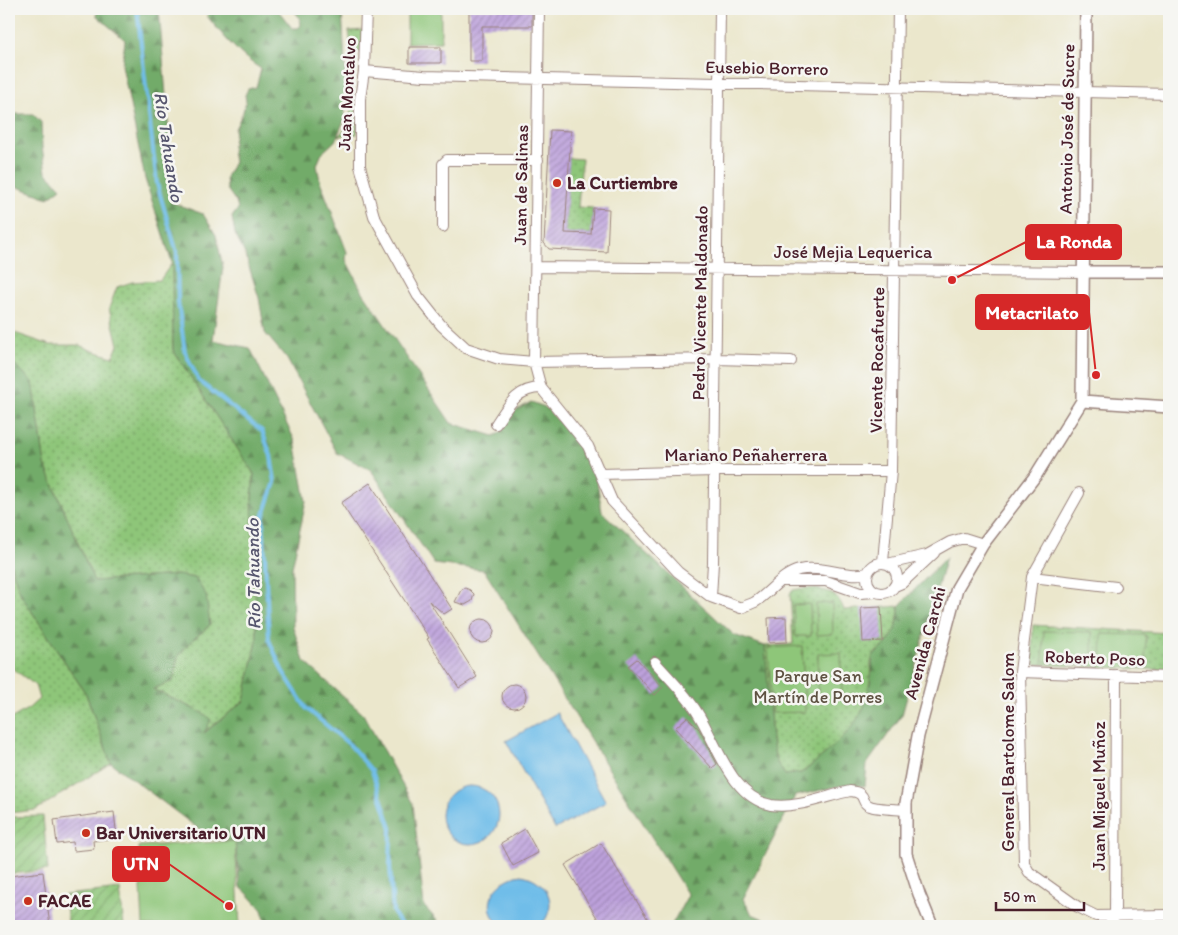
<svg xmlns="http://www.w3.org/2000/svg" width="1178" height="935" viewBox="0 0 1178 935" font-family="Itim,sans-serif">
	<defs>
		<pattern id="grass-dots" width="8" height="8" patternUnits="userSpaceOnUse" patternTransform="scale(1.25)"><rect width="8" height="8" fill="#8ec679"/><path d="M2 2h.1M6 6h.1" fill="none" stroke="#76a063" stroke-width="1.8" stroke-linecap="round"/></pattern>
		<pattern id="forest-firs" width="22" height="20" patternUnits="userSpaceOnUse" patternTransform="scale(1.25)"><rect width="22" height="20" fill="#72ab69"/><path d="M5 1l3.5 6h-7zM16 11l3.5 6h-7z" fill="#608b57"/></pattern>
		<pattern id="garden-furrows" width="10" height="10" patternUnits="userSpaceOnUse" patternTransform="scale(1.25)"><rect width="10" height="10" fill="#8ec679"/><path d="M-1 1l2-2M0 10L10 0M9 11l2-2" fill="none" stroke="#76a063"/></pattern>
		<pattern id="building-hatch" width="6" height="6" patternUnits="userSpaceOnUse" patternTransform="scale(1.25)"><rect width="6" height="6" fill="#bda2dc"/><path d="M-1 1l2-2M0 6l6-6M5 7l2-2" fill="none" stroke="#9c83b3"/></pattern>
	</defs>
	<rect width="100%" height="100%" fill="#f6f6f2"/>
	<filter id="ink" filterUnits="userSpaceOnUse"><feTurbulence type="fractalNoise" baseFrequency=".02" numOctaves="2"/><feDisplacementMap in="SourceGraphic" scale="10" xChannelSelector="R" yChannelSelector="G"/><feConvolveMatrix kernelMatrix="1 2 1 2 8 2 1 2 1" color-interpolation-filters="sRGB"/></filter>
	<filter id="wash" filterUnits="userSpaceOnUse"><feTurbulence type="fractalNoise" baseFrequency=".0096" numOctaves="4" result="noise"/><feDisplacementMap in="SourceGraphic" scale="20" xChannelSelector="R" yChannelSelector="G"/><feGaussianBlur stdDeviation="1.12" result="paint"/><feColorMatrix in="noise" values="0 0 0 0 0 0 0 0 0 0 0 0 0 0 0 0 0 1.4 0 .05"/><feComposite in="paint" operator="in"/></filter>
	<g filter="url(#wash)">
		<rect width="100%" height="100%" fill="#ebe7cc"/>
		<!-- grass -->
		<path fill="url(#grass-dots)" stroke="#6c7252" d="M 366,30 L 364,51 L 352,53 L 349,31 Z
			M 353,105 L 356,105 L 357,134 L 338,136 L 344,130 Z
			M 569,158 L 582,159 L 578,207 L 593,208 L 591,234 L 565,233 Z
			M 172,263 L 173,350 L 254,474 L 252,498 L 257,641 L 244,701 L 202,734 L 206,715 L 153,689 L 173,681 L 178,657 L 189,643 L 210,625 L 195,578 L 177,575 L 94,581 L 45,465 L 33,382 L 9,359 L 9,331 L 50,345 L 79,345 L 93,351 L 113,357 L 118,345 L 109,308 L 117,287 L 132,282 L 160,280 Z
			M 10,564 L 21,595 L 86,694 L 111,763 L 36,810 L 9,813 L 9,720 L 29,708 L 39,699 L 35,685 L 9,666 Z
			M 805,588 C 823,589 838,591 844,610 L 899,606 C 899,620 895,635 885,645 C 882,649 876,651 873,655 C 870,660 870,689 868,697 C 860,728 830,749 807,769 L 801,773 L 785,775 L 776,761 L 772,740 L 765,646 L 793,644 L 790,594 L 793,590 Z
			M 1033,625 L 1169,633 L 1169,670 L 1032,664 Z"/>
		<!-- forest -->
		<path fill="url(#forest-firs)" stroke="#5e654a" d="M 96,9 L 159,9 L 170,145 L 171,202 L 203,214 L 216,235 L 223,267 L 213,340 L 250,348 L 295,441 L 306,501 L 292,568 L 293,627 L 304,661 L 363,714 L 413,804 L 424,906 L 442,926 L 267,926 C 265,921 264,915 262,910 C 259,906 245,890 240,887 L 235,841 L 212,839 L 111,763 L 86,694 L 21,595 L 9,560 L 9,359 L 33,382 L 45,465 L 94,581 L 177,575 L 195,578 L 206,595 L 210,625 L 189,643 L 178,657 L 173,681 L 153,689 L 206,715 L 211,720 L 204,733 L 244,701 L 257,641 L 252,498 L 254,474 L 173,350 L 172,263 L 145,179 L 122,65 L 125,40 L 97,16 Z
			M 210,9 L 277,9 L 292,28 L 298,28 L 301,25 C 300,17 297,14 292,9 L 342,9 L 345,64 L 348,87 L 344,121 L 335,141 L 322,153 L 317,165 L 320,181 L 347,252 L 346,260 L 361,289 L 451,423 L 494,436 C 504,432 507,424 510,414 L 531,402 L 545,407 L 585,449 L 596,476 L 602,512 L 734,635 L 765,646 L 772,740 L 776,761 L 785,775 L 801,773 L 807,769 C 830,749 858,729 867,698 C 871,685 871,669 873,655 C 890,645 900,626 899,606 L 946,557 L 902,715 L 867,764 L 865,786 L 844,785 L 795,796 L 743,899 L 752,914 L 780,926 L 671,926 L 688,895 L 484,570 L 434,564 L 371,470 L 337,453 L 287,359 L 265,333 L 259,298 L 245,254 L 235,234 L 232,217 L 238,209 L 236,202 L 227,189 L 226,177 L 234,162 L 232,151 L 235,129 L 243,112 L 246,101 L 245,95 L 248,89 L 256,87 L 261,69 C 240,56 223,36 207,16 Z
			M 9,112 L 14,114 L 33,114 L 41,122 L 42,147 L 46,172 L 61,188 L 48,198 L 15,186 L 9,186 Z"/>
		<!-- garden -->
		<path fill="url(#garden-furrows)" stroke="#6c7252" d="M 43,816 L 48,870 L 9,874 L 9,817 Z
			M 120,889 L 124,926 L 68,926 L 65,895 Z"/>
		<!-- pitch -->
		<path fill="#8ec679" stroke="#6c7252" d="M 407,9 L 441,9 L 441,42 L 407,43 Z
			M 832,603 L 833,634 L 817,635 L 816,604 Z
			M 810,604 L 811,636 L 795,636 L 793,605 Z
			M 1044,631 L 1092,632 L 1092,662 L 1043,661 Z
			M 1102,634 L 1146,635 L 1145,662 L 1101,661 Z
			M 802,646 L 805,712 L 772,713 L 768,648 Z
			M 841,653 L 842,699 L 818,700 L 818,654 Z
			M 235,841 L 240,926 L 143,926 L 139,846 Z"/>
		<!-- water -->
		<path fill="#6fbde9" stroke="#5c6e8a" d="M 557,713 L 606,802 L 555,829 L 506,741 Z
			M441 815a29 29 0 1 1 58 0a29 29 0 1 1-58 0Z
			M 522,875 C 548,880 560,906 540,926 L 501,926 C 478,907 495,878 522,875 Z"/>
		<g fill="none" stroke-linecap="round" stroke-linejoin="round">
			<!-- stream -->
			<path stroke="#6fbde9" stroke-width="4" d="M 137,9 L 157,184 L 177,253 L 178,302 L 185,352 L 199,381 L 262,431 L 271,456 L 275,482 L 263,518 L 269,640 L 282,670 L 306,708 L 350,745 L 372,771 L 391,828 L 390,866 L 393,912 L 402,926"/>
		</g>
		<g id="blocks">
			<!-- building -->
			<path fill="url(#building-hatch)" d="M 469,9 L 532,9 L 532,26 L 482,26 L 482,61 L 469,61 Z
				M 409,47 L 441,47 L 441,63 L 409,63 Z
				M 550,130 L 571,131 L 565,233 L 591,234 L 593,208 L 609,209 L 607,252 L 549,249 L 544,243 Z
				M 370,483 L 452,609 L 444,614 L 429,601 L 477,677 L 459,688 L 427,639 L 429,638 L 341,503 Z
				M 465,588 L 470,590 L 474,594 L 472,601 L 465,605 L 455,602 L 461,590 Z
				M 881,607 L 883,641 L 863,642 L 861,608 Z
				M 786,617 L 787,642 L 769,643 L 768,618 Z
				M470 631a12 12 0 1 1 24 0a12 12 0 1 1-24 0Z
				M 637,659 L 663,687 L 655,695 L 628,666 Z
				M502 696a12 12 0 1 1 24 0a12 12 0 1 1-24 0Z
				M 687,717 L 699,729 L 717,764 L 712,768 L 675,728 Z
				M 114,812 L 117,838 L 93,841 L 94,849 L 74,851 L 73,842 L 57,844 L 54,820 Z
				M 525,829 L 538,853 L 513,866 L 501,843 Z
				M 601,843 L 652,926 L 602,926 L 565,865 Z
				M 43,872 L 50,926 L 9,926 L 9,876 Z"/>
		</g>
	</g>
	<g filter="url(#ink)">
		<use href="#blocks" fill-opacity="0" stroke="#9a837c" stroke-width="1"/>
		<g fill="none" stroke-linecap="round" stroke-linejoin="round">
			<defs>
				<path id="minor" d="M 366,9 L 364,71 L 360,99 L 360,166 L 374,216 L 418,296 L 441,325 L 466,348 L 499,359 L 534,362 L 716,359 L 791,361
					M 539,9 L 534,362 L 541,388 L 588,446 L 612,501 L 678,572 L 711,597 L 741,608 C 745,606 751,604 755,602 C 770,593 782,574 799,570 C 822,565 845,578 868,573
					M 364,71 L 424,76 L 1169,94
					M 443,227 L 443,164 L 447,160 L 538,160
					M 537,267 L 1083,272
					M 496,424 C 508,406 517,388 541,388
					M 601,474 L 714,471 L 891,471
					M 1079,493 L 1032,577 L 1020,672 L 1024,863 L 1029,872 L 1078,907 L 1096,916 L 1169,915
					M 883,562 L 891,471 L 898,9
					M867 578a15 15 0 1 1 30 0a15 15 0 1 1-30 0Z
					M 887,564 L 927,555 L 950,542 L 964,538 L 983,544
					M 1032,577 L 1116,587
					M 782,581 L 826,581 L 860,593 L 875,592
					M 895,586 L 902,583 L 934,553
					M 711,597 L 713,563 L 720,9
					M 655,662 C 669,678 686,694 697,712 C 717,743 731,797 771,805 C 797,809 826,796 850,791 C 869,793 859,803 870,806 C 877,809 898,809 906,810
					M 1020,672 L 1169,677
					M 1115,917 L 1116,675"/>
				<path id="tertiary" d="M 1083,272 L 1169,272
					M 1082,401 L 1086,9
					M 1082,401 L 1169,407
					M 932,926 L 919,894 L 906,854 L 906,803 L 918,736 L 957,588 L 983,544 L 1036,475 L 1082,401"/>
			</defs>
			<!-- minor casing -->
			<use href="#minor" stroke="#9a837c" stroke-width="12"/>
			<!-- tertiary casing -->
			<use href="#tertiary" stroke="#9a837c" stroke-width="14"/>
			<!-- minor -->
			<use href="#minor" stroke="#fff" stroke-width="10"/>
			<!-- tertiary -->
			<use href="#tertiary" stroke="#fff" stroke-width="11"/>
		</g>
	</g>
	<!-- markers -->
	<g fill="#c8321e" stroke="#f6f6f2" stroke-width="2">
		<circle cx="557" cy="183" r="5"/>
		<circle cx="86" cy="833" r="5"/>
		<circle cx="28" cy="901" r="5"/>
	</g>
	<g text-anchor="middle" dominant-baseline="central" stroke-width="5" stroke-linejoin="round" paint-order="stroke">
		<!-- street labels -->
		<g font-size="18" fill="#4a1f2b" stroke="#f6f6f2">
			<text transform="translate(767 68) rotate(1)">Eusebio Borrero</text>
			<text transform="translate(347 94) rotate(-87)">Juan Montalvo</text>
			<text transform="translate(1067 129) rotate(-89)">Antonio José de Sucre</text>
			<text transform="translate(521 185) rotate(-89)">Juan de Salinas</text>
			<text x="853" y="252">José Mejia Lequerica</text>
			<text transform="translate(700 303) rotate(-89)">Pedro Vicente Maldonado</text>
			<text transform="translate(877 360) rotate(-89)">Vicente Rocafuerte</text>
			<text x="746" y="455">Mariano Peñaherrera</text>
			<text transform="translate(925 643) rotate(-75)">Avenida Carchi</text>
			<text transform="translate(1095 658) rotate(2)">Roberto Poso</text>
			<text transform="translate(1008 752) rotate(-90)">General Bartolome Salom</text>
			<text transform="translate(1099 796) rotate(-90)">Juan Miguel Muñoz</text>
		</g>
		<!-- poi labels -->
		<g font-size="18" font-weight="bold" fill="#4a1f2b" stroke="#f6f6f2" text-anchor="start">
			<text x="567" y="183">La Curtiembre</text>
			<text x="96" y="833">Bar Universitario UTN</text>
			<text x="38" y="901">FACAE</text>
		</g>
		<!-- park labels -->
		<g font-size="18" fill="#5e5142" stroke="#f6f6f2">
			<text x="818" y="676">Parque San<tspan x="818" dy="21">Martín de Porres</tspan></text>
		</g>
		<!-- water labels -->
		<g font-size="19" font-style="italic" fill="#57566e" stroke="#f6f6f2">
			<text transform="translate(169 147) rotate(81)">Río Tahuando</text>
			<text transform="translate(253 574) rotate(-91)">Río Tahuando</text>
		</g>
	</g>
	<!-- callouts -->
	<path fill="none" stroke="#d62828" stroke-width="2" d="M952 280L1026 242M1096 375L1089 312M229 906L169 864"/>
	<g fill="#d62828" stroke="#f6f6f2" stroke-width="2">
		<circle cx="952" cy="280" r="5"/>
		<circle cx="1096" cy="375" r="5"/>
		<circle cx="229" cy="906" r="5"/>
	</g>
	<g fill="#d62828" stroke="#d62828" stroke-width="2">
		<rect x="1026" y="225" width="95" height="34" rx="5"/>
		<rect x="976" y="295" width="113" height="34" rx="5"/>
		<rect x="113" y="847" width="56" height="34" rx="5"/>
	</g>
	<g font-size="19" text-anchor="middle" font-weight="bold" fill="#fff">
		<text x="1074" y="248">La Ronda</text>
		<text x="1032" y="319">Metacrilato</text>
		<text x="141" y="870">UTN</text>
	</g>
	<!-- margin -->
	<rect width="1178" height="935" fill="none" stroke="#f6f6f2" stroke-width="30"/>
	<!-- scale -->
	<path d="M996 902v8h88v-8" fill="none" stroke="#4a1f2b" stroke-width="2.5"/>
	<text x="1003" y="902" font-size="15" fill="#4a1f2b" stroke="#f6f6f2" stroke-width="4" paint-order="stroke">50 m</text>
</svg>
